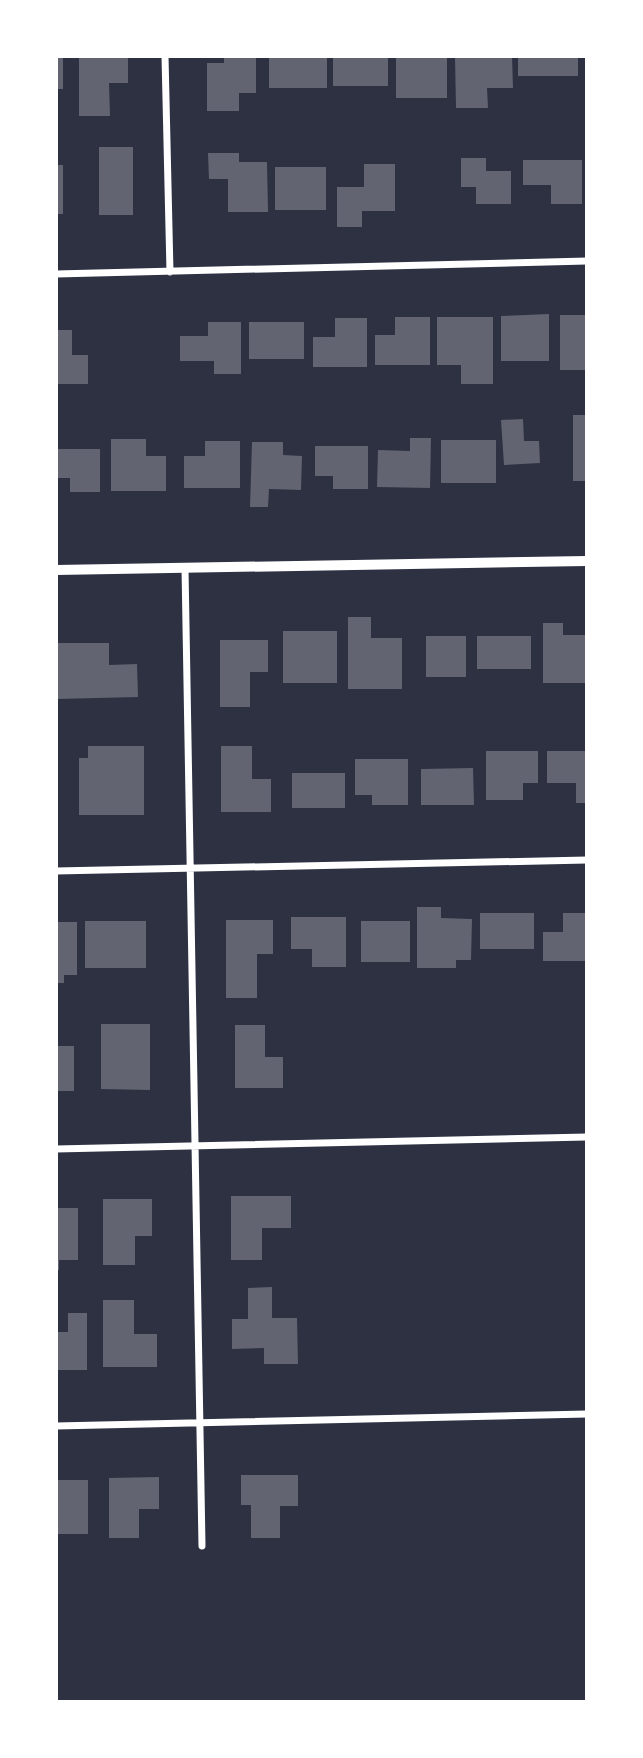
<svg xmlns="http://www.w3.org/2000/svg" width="643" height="1758" viewBox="0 0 643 1758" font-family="Merriweather,serif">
	<rect width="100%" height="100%" fill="#2d3142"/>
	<!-- building -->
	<path fill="#626471" d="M 56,56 L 63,56 L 63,89 L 56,89 Z
		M 79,56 L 128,56 L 128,83 L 109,83 L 110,116 L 79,116 Z
		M 224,56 L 256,56 L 256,93 L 239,93 L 239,111 L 207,111 L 207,63 L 224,63 Z
		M 269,56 L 327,56 L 327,88 L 269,88 Z
		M 333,56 L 388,56 L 388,86 L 333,86 Z
		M 396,56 L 447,56 L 447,98 L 396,98 Z
		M 455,56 L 512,56 L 513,88 L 487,88 L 488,108 L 456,108 Z
		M 518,56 L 578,56 L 578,76 L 518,76 Z
		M 99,147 L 133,147 L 133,215 L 99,215 Z
		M 208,153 L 239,153 L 239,162 L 267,162 L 268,212 L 228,212 L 228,179 L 209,179 Z
		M 461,158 L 486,158 L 486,171 L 511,171 L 511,204 L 476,204 L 476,187 L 461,187 Z
		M 523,160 L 582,160 L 582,204 L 551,204 L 551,185 L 523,185 Z
		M 364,164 L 395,164 L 395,211 L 362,211 L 362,227 L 337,227 L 337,187 L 364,187 Z
		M 56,165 L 63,165 L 63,214 L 56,214 Z
		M 275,167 L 326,167 L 326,210 L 275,210 Z
		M 549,314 L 549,361 L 501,361 L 501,316 Z
		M 560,315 L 587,315 L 587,370 L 560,370 Z
		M 395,317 L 430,317 L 430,365 L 375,365 L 375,335 L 395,335 Z
		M 437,317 L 493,317 L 493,384 L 461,384 L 461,365 L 437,365 Z
		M 335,318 L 367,318 L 367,367 L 313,367 L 313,337 L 335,337 Z
		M 208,322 L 241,322 L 241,374 L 214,374 L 214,361 L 180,361 L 180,336 L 208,336 Z
		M 249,322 L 304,322 L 304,359 L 249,359 Z
		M 56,330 L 72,330 L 72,355 L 88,355 L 88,384 L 56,384 Z
		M 573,415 L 587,415 L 587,481 L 573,481 Z
		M 523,419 L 524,441 L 539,441 L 540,463 L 504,465 L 501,420 Z
		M 410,438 L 431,438 L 430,488 L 377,487 L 378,450 L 410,451 Z
		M 111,439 L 146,439 L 146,456 L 166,456 L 166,491 L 111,491 Z
		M 441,440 L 496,440 L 496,483 L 441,483 Z
		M 205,441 L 240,441 L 240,488 L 184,488 L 184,456 L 205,456 Z
		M 252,442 L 283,442 L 283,455 L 302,456 L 301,490 L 269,489 L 268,507 L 250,507 Z
		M 315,446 L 368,446 L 368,489 L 333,489 L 333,476 L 315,476 Z
		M 56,449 L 100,449 L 100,492 L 70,492 L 70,478 L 56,478 Z
		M 348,617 L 371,617 L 371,638 L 402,638 L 402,689 L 348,689 Z
		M 543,623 L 563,623 L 563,635 L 587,635 L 587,683 L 543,683 Z
		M 283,631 L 337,631 L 337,683 L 283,683 Z
		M 426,636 L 466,636 L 466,677 L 426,677 Z
		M 477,636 L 531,636 L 531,669 L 477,669 Z
		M 220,640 L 268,640 L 268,672 L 250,672 L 250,707 L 220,707 Z
		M 56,643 L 109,643 L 109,665 L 137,664 L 138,697 L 56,699 Z
		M 88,746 L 144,746 L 144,815 L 79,815 L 79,758 L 88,758 Z
		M 221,746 L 252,746 L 252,779 L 271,779 L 271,812 L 221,812 Z
		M 486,751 L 538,751 L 538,783 L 523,783 L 523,800 L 486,800 Z
		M 547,751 L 587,751 L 587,803 L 576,803 L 576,783 L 547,783 Z
		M 355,759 L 408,759 L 408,805 L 372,805 L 372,795 L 355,795 Z
		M 473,768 L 474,805 L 421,805 L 421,769 Z
		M 292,773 L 345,773 L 345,808 L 292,808 Z
		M 417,907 L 441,907 L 441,918 L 472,919 L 471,960 L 456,960 L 456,968 L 417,968 Z
		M 480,913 L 534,913 L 534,949 L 480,949 Z
		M 563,913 L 587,913 L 587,961 L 543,961 L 543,932 L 563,932 Z
		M 291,917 L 346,917 L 346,967 L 312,967 L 312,949 L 291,949 Z
		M 226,920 L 273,920 L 273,954 L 257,954 L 257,998 L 226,998 Z
		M 85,921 L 146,921 L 146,968 L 85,968 Z
		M 361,921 L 410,921 L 410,962 L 361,962 Z
		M 56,922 L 77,922 L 77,975 L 64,975 L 64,983 L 56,983 Z
		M 101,1024 L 150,1024 L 150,1090 L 101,1089 Z
		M 235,1025 L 265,1025 L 265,1057 L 283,1057 L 283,1088 L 235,1088 Z
		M 56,1046 L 74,1046 L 74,1091 L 56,1091 Z
		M 231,1196 L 291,1196 L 291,1228 L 262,1228 L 262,1260 L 231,1260 Z
		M 103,1199 L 152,1199 L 152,1236 L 135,1236 L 135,1265 L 103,1265 Z
		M 56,1208 L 78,1208 L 78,1260 L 59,1260 L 59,1270 L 56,1270 Z
		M 272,1287 L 272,1318 L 297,1318 L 298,1364 L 264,1364 L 264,1348 L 232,1349 L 232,1319 L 248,1319 L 248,1288 Z
		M 103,1300 L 134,1300 L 134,1334 L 157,1334 L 157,1367 L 103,1367 Z
		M 68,1313 L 87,1313 L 87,1370 L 56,1370 L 56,1332 L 68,1332 Z
		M 241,1475 L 298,1475 L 298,1506 L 280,1506 L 280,1538 L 251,1538 L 251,1505 L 241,1505 Z
		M 159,1477 L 159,1509 L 139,1509 L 139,1538 L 109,1538 L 109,1478 Z
		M 56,1480 L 88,1480 L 88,1534 L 56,1534 Z"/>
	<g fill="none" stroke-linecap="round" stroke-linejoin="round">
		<!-- minor -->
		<path stroke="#fff" stroke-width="7" d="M 165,56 L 170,272
			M 56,274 L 587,261
			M 185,568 L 202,1546
			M 56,871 L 587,860
			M 56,1149 L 587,1137
			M 56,1426 L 587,1414"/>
		<!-- tertiary -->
		<path stroke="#fff" stroke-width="10" d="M 56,570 L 587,561"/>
	</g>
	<!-- border -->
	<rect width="643" height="1758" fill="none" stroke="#ffffff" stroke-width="116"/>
</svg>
